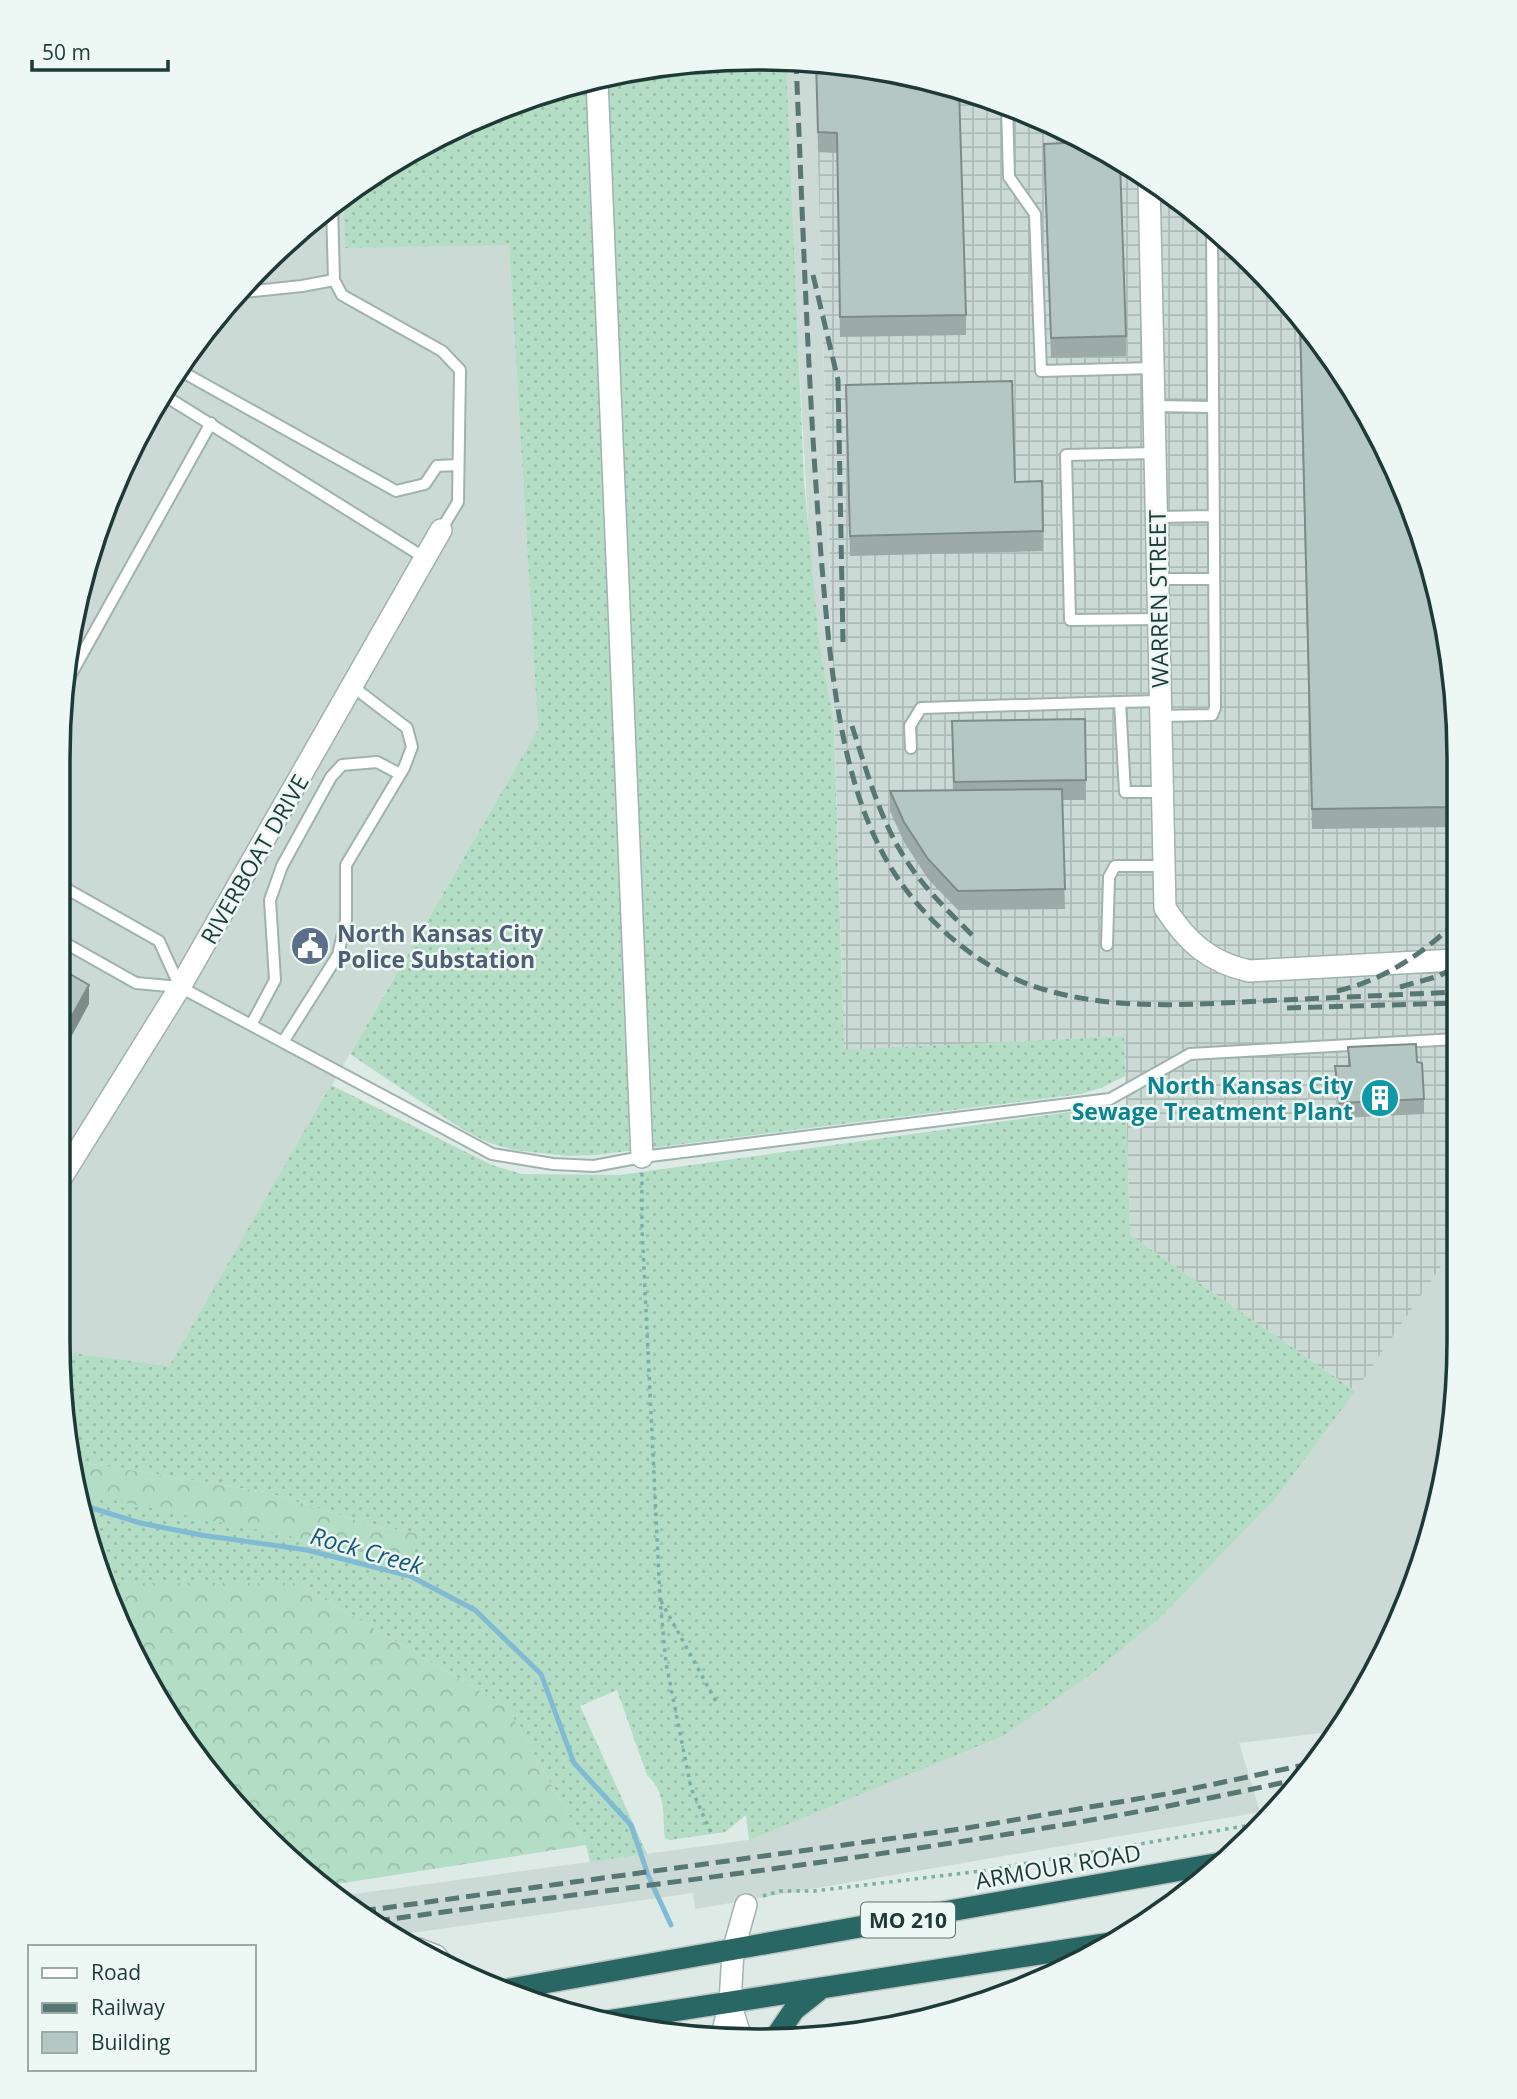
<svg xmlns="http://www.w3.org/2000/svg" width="1517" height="2099" viewBox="0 0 1517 2099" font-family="'Open Sans',sans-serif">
	<defs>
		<pattern id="industrial-grid" width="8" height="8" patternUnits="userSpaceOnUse" patternTransform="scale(1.75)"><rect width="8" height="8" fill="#cbdad5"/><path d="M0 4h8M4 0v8" fill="none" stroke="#aebcb7"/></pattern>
		<pattern id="grass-dots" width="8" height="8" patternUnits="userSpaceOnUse" patternTransform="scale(1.75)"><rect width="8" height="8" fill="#b4ddc5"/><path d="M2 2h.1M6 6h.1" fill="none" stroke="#9abeaa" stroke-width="1.8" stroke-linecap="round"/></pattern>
		<pattern id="forest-crowns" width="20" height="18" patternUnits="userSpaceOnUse" patternTransform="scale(1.75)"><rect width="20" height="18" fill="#b4ddc5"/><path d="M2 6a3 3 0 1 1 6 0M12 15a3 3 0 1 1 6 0" fill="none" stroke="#9abeaa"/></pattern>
	</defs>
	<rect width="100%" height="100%" fill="#ddeae6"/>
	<!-- built -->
	<path fill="#cbdad5" d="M 805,59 L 815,61 L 834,725 L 819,641 L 810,558 L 797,320 L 786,60 Z
		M 343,198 L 345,248 L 509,244 L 538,729 L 169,1366 L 59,1351 L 58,758 L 71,621 L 111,491 L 152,408 L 231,297 L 297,231 Z
		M 1457,1243 L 1458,1386 L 1435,1521 L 1387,1650 L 1337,1731 L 1239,1743 L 1260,1812 L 695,1909 L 693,1893 L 397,1935 L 340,1896 L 748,1840 L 819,1810 L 1098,1669 L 1160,1618 L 1276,1498 Z"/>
	<!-- industrial -->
	<path fill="url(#industrial-grid)" d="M 815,61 L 940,82 L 1069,130 L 1185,203 L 1286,297 L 1387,449 L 1422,534 L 1453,667 L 1457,1243 L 1355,1391 L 1130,1235 L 1124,1036 L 844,1051 Z"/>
	<!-- grass -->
	<path fill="url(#grass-dots)" d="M 786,60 L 804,482 L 819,641 L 834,725 L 844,1050 L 1124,1036 L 1125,1076 L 1101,1088 L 1081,1094 L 596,1155 L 569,1156 L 513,1150 L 487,1142 L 460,1128 L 350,1054 L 538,729 L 509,245 L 345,248 L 343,198 L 408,151 L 534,95 L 667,64 Z
		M 331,1085 L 492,1165 L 522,1174 L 620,1175 L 1126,1104 L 1130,1235 L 1355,1391 L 1276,1498 L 1160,1618 L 1098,1669 L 1005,1735 L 749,1840 L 746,1815 L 725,1832 L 670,1840 L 665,1838 C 662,1813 667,1794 647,1775 L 617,1690 L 580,1706 L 647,1854 L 590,1862 L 586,1845 L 507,1707 L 297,1583 L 102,1583 L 82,1522 L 78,1493 L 427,1535 L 379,1527 L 265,1492 L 74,1461 L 59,1351 L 169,1366 Z"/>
	<!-- forest -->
	<path fill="url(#forest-crowns)" d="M 74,1461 L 265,1492 L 379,1527 L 428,1535 L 405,1560 L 78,1493 Z
		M 102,1583 L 297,1583 L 507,1707 L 586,1845 L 324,1886 L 296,1867 L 176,1729 L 111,1609 Z"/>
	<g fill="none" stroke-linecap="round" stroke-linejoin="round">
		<!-- stream -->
		<path stroke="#80bad3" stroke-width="5" d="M 79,1504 L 140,1523 L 201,1535 L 307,1550 L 410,1576 L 475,1610 L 541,1674 L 574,1763 L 631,1825 L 648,1875 L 671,1925"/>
		<defs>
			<path id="lane" d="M 1007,107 L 1009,177 L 1035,214 L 1041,371 L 1153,368
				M 332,206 L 334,280 L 342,295 L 442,351 L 460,370 L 458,502 L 441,530
				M 235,293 L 302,286 L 334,280
				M 179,370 L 396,491 L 425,484 L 437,466 L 458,465
				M 162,394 L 425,558
				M 1154,406 L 1213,407
				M 1155,453 L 1066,455 L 1070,620 L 1159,619
				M 1156,517 L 1214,516
				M 1158,579 L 1214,579
				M 65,685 L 211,423
				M 1160,701 L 1120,702 L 1125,792 L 1162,792
				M 1161,716 L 1212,715 L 1215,708 L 1212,227
				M 911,748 L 910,726 L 921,708 L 1120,702
				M 58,884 L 159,941 L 180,987
				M 58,939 L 136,983 L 180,987 L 492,1154 L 553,1164 L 594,1166 L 642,1157 L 1110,1099 L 1190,1054 L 1456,1039
				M 1107,945 L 1109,877 L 1115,866 L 1164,866
				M 251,1025 L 275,980 L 270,900 L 282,866 L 331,777 L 342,765 L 377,762 L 400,774
				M 283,1042 L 338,955 L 346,920 L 346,865 L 404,768 L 412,747 L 407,728 L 352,686"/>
			<path id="street" d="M 597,80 L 642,1157
				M 1149,180 L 1165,908 C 1187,942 1209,962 1249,971 L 1455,960
				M 58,1183 L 180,987 L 441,530
				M 418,1949 L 436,1956 L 445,1967
				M 733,1951 L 746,1905"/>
			<path id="secondary" d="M 730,2003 L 740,2035
				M 722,2035 L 730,2003 L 733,1951"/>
			<path id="highway" d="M 504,1990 L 1226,1862
				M 641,2016 L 668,2035
				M 601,2022 L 1111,1943
				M 777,2035 L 794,2010 L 818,1991"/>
		</defs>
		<!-- lane casing -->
		<use href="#lane" stroke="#a0b2ae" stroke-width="14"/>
		<!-- street casing -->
		<use href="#street" stroke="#a0b2ae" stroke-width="24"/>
		<!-- secondary casing -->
		<use href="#secondary" stroke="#9bb6b0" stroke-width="24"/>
		<!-- highway casing -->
		<use href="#highway" stroke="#bcc4c3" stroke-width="24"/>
		<!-- path -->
		<path stroke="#7bafa6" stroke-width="3.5" stroke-dasharray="3.5 5" stroke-linecap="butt" d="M 642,1173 L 642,1228 L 660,1599 L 666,1663 L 691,1788 L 712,1835
			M 661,1601 L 718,1705
			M 763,1896 L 780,1891 L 814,1891 L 982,1871 L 1262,1823"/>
		<!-- lane -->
		<use href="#lane" stroke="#fff" stroke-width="10"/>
		<!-- street -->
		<use href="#street" stroke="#fff" stroke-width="21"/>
		<!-- secondary -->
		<use href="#secondary" stroke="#fff" stroke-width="21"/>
		<!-- highway -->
		<use href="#highway" stroke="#286763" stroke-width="21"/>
		<!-- rail -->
		<path stroke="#587672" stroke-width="5" stroke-dasharray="14 7" stroke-linecap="butt" d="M 796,60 C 803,225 808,390 821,555 C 829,649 837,765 881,850 C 911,909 970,964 1033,986 C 1107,1011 1185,1005 1261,1001 C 1326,998 1391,995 1455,992
			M 813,275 L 838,380 L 843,642
			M 852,726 C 866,769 878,813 901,852 C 920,884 946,909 972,935
			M 1400,987 L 1439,976 L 1455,967
			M 1337,991 C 1382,981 1422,954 1455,923
			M 1287,1008 L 1455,1003
			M 362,1911 L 961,1829 L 1172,1793 L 1318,1762
			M 376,1921 C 686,1879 998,1846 1304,1778"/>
	</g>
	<!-- wall -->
	<path fill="#9caba7" d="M 816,61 L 966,315 L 966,335 L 840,337 L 837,153 L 818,152 Z
		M 1044,144 L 1126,336 L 1126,356 L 1051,358 Z
		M 1299,317 L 1453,667 L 1454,827 L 1312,829 Z
		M 846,405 L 1015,482 L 1042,481 L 1043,551 L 850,556 Z
		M 1085,719 L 1086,800 L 1062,800 L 1065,909 L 958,910 L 928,879 L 904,842 L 890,811 L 890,791 L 953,790 L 952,721 Z
		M 1348,1047 L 1417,1062 L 1424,1099 L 1424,1114 L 1340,1118 L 1335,1081 L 1335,1066 L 1348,1066 Z"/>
	<!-- shaded-wall -->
	<path fill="#7f8b88" d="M 89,985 L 89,1004 L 58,1061 L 58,1041 Z"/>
	<!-- building -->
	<path fill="#b5c7c2" stroke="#7f8b88" stroke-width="2" d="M 816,61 L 940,82 L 959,89 L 966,315 L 840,317 L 837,133 L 818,132 Z
		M 1088,142 L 1120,162 L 1126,336 L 1051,338 L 1044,144 Z
		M 1300,318 L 1387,449 L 1422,534 L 1453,667 L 1454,807 L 1312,809 Z
		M 1012,381 L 1015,482 L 1042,481 L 1043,531 L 850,536 L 846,385 Z
		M 1085,719 L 1086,780 L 954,782 L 952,721 Z
		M 1062,789 L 1065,889 L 958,891 L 928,859 L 904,822 L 890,791 Z
		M 58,967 L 89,985 L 58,1041 Z
		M 1416,1044 L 1417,1062 L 1422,1063 L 1424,1099 L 1340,1103 L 1335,1066 L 1350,1066 L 1348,1047 Z"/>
	<!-- icons -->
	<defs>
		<symbol id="civic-disc" viewBox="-11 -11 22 22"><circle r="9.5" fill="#5c6f8a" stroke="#edf7f3"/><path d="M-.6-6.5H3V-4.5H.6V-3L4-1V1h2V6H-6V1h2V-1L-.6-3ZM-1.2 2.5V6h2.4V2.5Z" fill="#fff"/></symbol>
		<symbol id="building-disc" viewBox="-11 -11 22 22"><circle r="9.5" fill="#0f9aa8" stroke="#edf7f3"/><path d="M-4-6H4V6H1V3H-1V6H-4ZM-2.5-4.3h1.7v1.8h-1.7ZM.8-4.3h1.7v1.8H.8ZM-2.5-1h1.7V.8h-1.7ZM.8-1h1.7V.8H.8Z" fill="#fff"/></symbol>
	</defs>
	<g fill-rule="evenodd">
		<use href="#civic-disc" x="288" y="924" width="44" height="44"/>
		<use href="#building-disc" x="1358" y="1076" width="44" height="44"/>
	</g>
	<g text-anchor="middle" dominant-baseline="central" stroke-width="5" stroke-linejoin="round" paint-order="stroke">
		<!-- shield labels -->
		<rect fill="#edf7f3" stroke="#5c736f" stroke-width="2" x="861" y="1902.5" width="94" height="35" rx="5"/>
		<g font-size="21" font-weight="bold" fill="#1e3a36">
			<text x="908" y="1920">MO 210</text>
		</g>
		<!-- street labels -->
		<g font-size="23" fill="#1e3a36" stroke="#edf7f3">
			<text transform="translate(1158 599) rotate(-91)">WARREN STREET</text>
			<text transform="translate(254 859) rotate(-60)">RIVERBOAT DRIVE</text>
			<text transform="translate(1058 1866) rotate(-10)">ARMOUR ROAD</text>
		</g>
		<!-- service labels -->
		<g font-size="23" font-weight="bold" fill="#4e5e75" stroke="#edf7f3" text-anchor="start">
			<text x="337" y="933">North Kansas City<tspan x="337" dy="26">Police Substation</tspan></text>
		</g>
		<!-- culture labels -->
		<g font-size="23" font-weight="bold" fill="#0d838f" stroke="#edf7f3" text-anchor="end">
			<text x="1353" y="1085">North Kansas City<tspan x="1353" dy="26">Sewage Treatment Plant</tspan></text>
		</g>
		<!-- water labels -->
		<g font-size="24" font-style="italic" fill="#165978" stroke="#edf7f3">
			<text transform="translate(367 1550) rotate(16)">Rock Creek</text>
		</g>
	</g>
	<!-- crop -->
	<path d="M0 0H1517V2099H0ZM758 70H759A688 688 0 0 1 1447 758V1341A688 688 0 0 1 759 2029H758A688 688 0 0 1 70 1341V758A688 688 0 0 1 758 70Z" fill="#edf7f3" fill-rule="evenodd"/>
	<path fill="none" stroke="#1e3a36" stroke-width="3.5" d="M758 70H759A688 688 0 0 1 1447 758V1341A688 688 0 0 1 759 2029H758A688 688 0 0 1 70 1341V758A688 688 0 0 1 758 70Z"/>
	<!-- legend -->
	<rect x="28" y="1945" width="228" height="126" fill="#edf7f3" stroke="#9aaba7" stroke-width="2"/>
	<rect x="42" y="1968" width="35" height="10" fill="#ffffff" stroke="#9aaba7" stroke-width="2"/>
	<text x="91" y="1980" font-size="21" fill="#1e3a36">Road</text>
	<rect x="42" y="2003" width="35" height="10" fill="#587672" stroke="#9aaba7" stroke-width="2"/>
	<text x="91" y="2015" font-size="21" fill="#1e3a36">Railway</text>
	<rect x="42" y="2032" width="35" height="21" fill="#b5c7c2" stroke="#9aaba7" stroke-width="2"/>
	<text x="91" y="2050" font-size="21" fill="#1e3a36">Building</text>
	<!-- scale -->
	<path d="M32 60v10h136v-10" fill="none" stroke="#1e3a36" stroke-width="3.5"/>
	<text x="42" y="60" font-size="21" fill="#1e3a36" stroke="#edf7f3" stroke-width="5" paint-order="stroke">50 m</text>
</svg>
